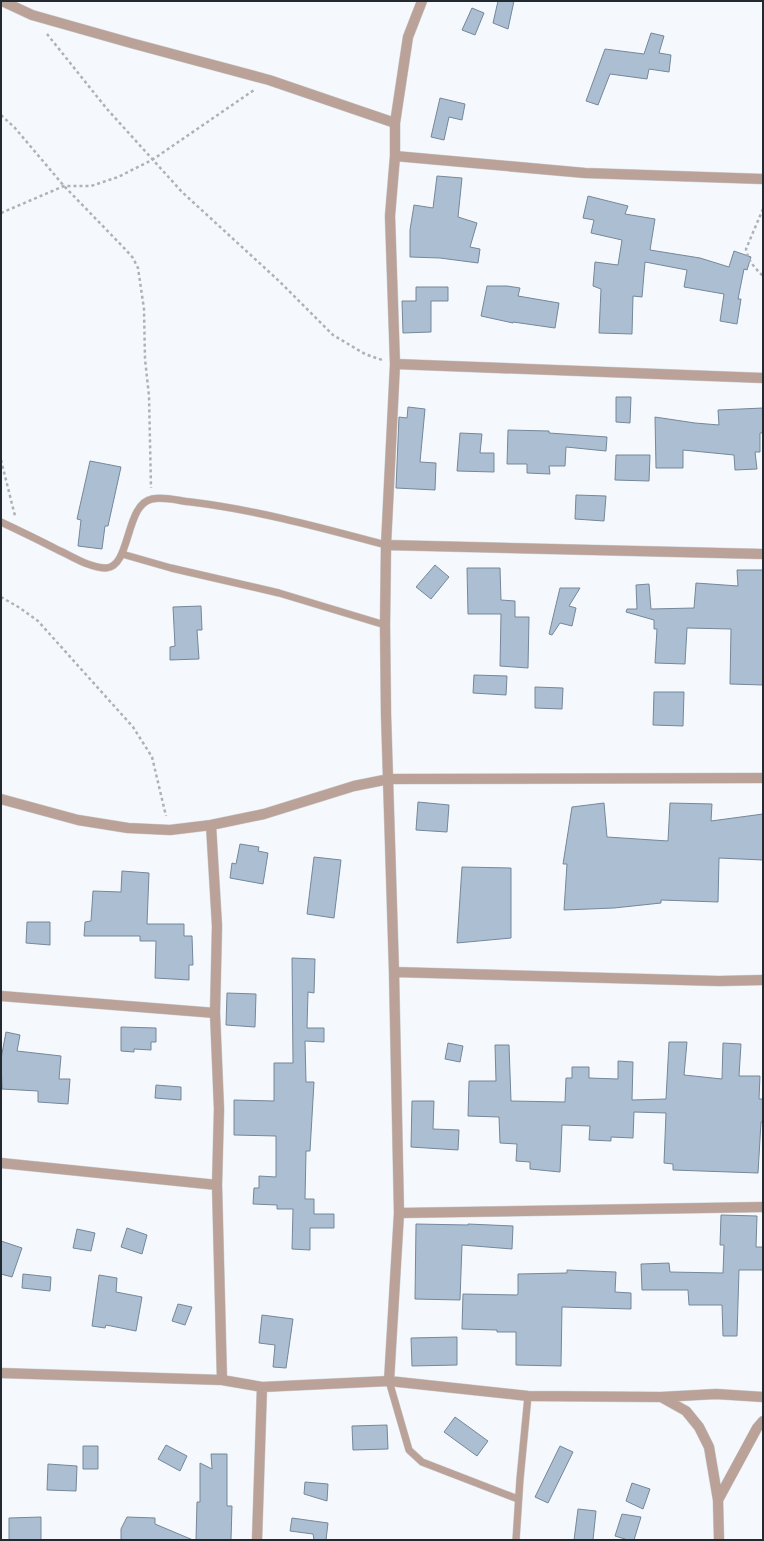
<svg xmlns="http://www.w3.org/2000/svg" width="764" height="1541" viewBox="0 0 764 1541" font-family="Inter,sans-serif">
	<rect width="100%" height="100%" fill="#f5f9fd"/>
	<!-- building -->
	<path fill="#abbed2" stroke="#75879a" d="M 498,1 L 514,1 L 508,29 L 493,23 Z
		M 472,8 L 484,13 L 475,35 L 462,30 Z
		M 651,33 L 664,36 L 659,53 L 671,55 L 669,72 L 649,69 L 647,79 L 610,74 L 598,105 L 586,101 L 605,49 L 644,54 Z
		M 440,98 L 465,104 L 462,120 L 449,117 L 444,140 L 431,137 Z
		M 437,176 L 462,178 L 458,217 L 477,223 L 470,247 L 480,249 L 478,263 L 440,258 L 410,257 L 410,230 L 414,205 L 433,208 Z
		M 588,196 L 628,206 L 625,214 L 655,219 L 650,250 L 700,258 L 729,267 L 734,251 L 751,257 L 747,270 L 744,269 L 738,299 L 741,299 L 737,324 L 720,321 L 724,294 L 684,287 L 687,270 L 645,262 L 642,297 L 633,296 L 632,334 L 599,333 L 601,289 L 593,286 L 595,262 L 618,265 L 622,240 L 591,233 L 594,220 L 583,218 Z
		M 487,286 L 507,286 L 520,288 L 518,296 L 559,303 L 555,328 L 513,322 L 513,323 L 481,316 Z
		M 416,287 L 448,287 L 448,301 L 431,301 L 431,332 L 403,333 L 402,301 L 416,301 Z
		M 616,397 L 631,397 L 630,423 L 616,422 Z
		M 408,407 L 425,409 L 420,462 L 436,463 L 435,490 L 396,488 L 399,417 L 407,418 Z
		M 763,408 L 763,433 L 760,433 L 760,452 L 755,452 L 757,469 L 735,470 L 734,455 L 683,450 L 683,468 L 656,468 L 655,417 L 695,423 L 719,425 L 718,410 Z
		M 508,430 L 549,431 L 549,433 L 607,437 L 606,451 L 566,447 L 565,466 L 549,466 L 550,474 L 527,473 L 527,464 L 507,464 Z
		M 460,433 L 482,434 L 480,453 L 494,453 L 494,472 L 457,471 Z
		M 616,455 L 650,455 L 649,481 L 615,480 Z
		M 90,461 L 121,467 L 108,526 L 105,526 L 102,549 L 78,546 L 81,520 L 77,519 Z
		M 576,495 L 606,496 L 604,521 L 575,519 Z
		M 435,565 L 449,577 L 431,599 L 416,587 Z
		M 467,568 L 500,568 L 501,600 L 515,601 L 515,617 L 529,617 L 528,668 L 500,666 L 501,614 L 468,614 Z
		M 737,570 L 763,570 L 763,685 L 730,684 L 731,629 L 687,628 L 685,664 L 655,663 L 657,629 L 654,629 L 654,620 L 626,612 L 627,609 L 637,609 L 636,585 L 649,584 L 651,609 L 694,608 L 696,583 L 738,586 Z
		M 560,588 L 580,588 L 569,606 L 576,608 L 572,626 L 560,623 L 552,635 L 549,634 Z
		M 201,606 L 202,630 L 197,630 L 199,659 L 170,660 L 170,647 L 175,646 L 173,607 Z
		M 474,675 L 507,676 L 506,695 L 473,693 Z
		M 535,687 L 563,688 L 562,709 L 535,708 Z
		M 654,692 L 684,692 L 683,726 L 653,725 Z
		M 418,802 L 449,805 L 447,832 L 416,830 Z
		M 604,803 L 607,837 L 668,841 L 670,803 L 712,804 L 711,821 L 763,814 L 763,860 L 719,858 L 718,902 L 661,900 L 661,903 L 614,908 L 564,910 L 567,864 L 563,864 L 572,807 Z
		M 240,844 L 259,847 L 258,851 L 268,853 L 263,884 L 230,878 L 232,863 L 236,864 Z
		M 314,857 L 341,860 L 334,918 L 307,914 Z
		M 462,867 L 511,868 L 511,938 L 457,943 Z
		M 122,871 L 149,873 L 147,924 L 184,924 L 184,936 L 192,936 L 193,965 L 189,965 L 189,980 L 155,978 L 156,941 L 140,941 L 140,936 L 84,936 L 85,922 L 91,921 L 93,891 L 121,892 Z
		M 27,922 L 50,922 L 50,945 L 26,943 Z
		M 292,958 L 315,959 L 314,993 L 308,992 L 307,1028 L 324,1028 L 324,1042 L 305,1041 L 306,1082 L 314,1082 L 310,1151 L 306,1151 L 305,1199 L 314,1199 L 314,1214 L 334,1214 L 334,1228 L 310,1228 L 310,1250 L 292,1249 L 293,1209 L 277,1209 L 277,1205 L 253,1204 L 254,1188 L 259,1188 L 259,1176 L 276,1177 L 276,1136 L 234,1135 L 234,1100 L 274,1101 L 274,1063 L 293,1063 Z
		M 227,993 L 256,994 L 255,1027 L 226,1025 Z
		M 121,1027 L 156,1028 L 156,1042 L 151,1042 L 151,1050 L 134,1049 L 134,1052 L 121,1051 Z
		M 6,1032 L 20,1035 L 17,1051 L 61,1056 L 59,1079 L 70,1079 L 68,1104 L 38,1102 L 38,1091 L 2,1089 L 1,1059 Z
		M 669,1042 L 687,1042 L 684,1075 L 722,1079 L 723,1043 L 741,1044 L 739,1076 L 760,1076 L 759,1099 L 763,1099 L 763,1122 L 761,1122 L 758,1173 L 673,1170 L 673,1164 L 664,1163 L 666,1113 L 634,1112 L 633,1138 L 611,1137 L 611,1141 L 589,1140 L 590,1126 L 562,1125 L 560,1172 L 530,1169 L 530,1162 L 516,1161 L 517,1144 L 500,1143 L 499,1117 L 468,1116 L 469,1081 L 496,1081 L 495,1045 L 509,1045 L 511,1101 L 565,1102 L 566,1078 L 572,1078 L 572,1067 L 589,1067 L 589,1078 L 618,1079 L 618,1061 L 633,1062 L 632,1100 L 666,1099 Z
		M 448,1043 L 463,1046 L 460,1062 L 445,1059 Z
		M 156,1085 L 181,1087 L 181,1100 L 155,1098 Z
		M 412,1101 L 434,1101 L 433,1129 L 459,1130 L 458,1150 L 411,1147 Z
		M 721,1215 L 757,1216 L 756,1247 L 763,1247 L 763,1270 L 739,1270 L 737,1336 L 723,1336 L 722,1305 L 689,1305 L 688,1290 L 642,1290 L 641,1264 L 669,1263 L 670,1272 L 723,1273 L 724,1245 L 720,1245 Z
		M 416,1224 L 468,1225 L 468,1224 L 513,1226 L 512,1249 L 462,1245 L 460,1300 L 415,1299 Z
		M 127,1228 L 147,1235 L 142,1254 L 121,1247 Z
		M 77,1229 L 95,1233 L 91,1251 L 73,1248 Z
		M 1,1241 L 22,1248 L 12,1277 L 1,1274 Z
		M 567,1270 L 616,1272 L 615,1292 L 631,1293 L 631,1309 L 562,1307 L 561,1366 L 516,1365 L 516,1332 L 497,1332 L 497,1330 L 462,1329 L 463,1294 L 517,1295 L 518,1294 L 518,1274 L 567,1273 Z
		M 23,1274 L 51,1277 L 50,1291 L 22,1288 Z
		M 99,1275 L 117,1278 L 116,1292 L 142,1297 L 136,1331 L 106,1325 L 105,1328 L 92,1326 Z
		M 178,1304 L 192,1307 L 185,1325 L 172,1321 Z
		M 262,1315 L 293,1319 L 286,1368 L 273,1367 L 275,1345 L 259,1343 Z
		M 457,1337 L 457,1365 L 412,1366 L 411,1338 Z
		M 455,1417 L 488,1441 L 477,1456 L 444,1432 Z
		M 387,1425 L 388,1449 L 353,1450 L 352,1426 Z
		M 166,1445 L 187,1456 L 180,1471 L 158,1459 Z
		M 83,1446 L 98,1446 L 98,1469 L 83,1469 Z
		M 560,1446 L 573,1452 L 548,1503 L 535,1497 Z
		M 211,1454 L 227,1454 L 227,1506 L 232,1506 L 231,1540 L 196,1540 L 197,1502 L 200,1502 L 200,1463 L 212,1469 Z
		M 48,1464 L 77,1466 L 76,1491 L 47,1490 Z
		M 305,1482 L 328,1484 L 327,1501 L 304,1494 Z
		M 632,1483 L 650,1489 L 643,1509 L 626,1501 Z
		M 578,1509 L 596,1511 L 593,1540 L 574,1540 Z
		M 622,1514 L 641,1517 L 634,1540 L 628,1540 L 615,1536 Z
		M 41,1517 L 41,1540 L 9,1540 L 9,1518 Z
		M 127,1517 L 155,1518 L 155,1524 L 193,1540 L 121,1540 L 121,1529 Z
		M 292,1518 L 328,1523 L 326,1540 L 314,1540 L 313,1534 L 290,1531 Z"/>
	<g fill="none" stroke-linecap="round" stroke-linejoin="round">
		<defs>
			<path id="service" d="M 1,522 C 20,531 39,540 58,550 C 72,556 89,568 106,568 C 131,567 125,504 152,499 C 164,496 179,501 191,502 C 257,510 322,528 386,545
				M 122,554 L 171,568 L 279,593 L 385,625
				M 389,1381 L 409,1450 L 422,1462 L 518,1499
				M 516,1540 L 520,1479 L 528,1396"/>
			<path id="minor" d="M 2,1 L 32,15 L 131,43 L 269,80 L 395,123
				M 422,1 L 408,37 L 395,123 L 395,156 L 390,216 L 395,364 L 386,545 L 385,625 L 386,714 L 394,972 L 399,1213 L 763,1207
				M 395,156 L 585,173 L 763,179
				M 395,364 L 763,378
				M 386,545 L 763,554
				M 1,799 L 78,820 L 128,828 L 170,830 L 211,825 L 264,814 L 354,786 L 389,779 L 763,778
				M 211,825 L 217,926 L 215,1013 L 219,1109 L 217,1185 L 222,1380
				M 394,972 L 719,981 L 763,980
				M 1,996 L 215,1013
				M 1,1163 L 217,1185
				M 1,1373 L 222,1380 L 262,1387 L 257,1540
				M 389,1381 L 399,1213
				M 262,1387 L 389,1381 L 528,1396 L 661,1397 L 686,1411 L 699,1427 L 709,1447 L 718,1500 L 719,1540
				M 661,1397 L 716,1394 L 763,1397
				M 718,1500 L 757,1428 L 763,1421"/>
		</defs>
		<!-- service casing -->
		<use href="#service" stroke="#cfd4d8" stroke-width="8"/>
		<!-- minor casing -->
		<use href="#minor" stroke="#cfd4d8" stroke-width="11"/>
		<!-- path -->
		<path stroke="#adb2b7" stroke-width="2.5" stroke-dasharray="3 3" stroke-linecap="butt" d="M 47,34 L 107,109 L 182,192 L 279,281 L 333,335 L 365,354 L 382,360
			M 1,115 L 15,128 L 64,186 L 126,250 L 133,258 L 138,268 L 144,309 L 145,359 L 149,396 L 151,488
			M 763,209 L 746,249 C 748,261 755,268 763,276
			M 1,213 L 64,186 L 91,186 L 118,177 L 152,160 L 254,90
			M 1,460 L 15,516
			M 1,597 L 20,608 L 38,621 L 133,727 L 152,757 L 166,816"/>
		<!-- service -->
		<use href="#service" stroke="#bba298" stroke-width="7"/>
		<!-- minor -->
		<use href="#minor" stroke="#bba298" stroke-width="10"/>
	</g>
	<!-- border -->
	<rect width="764" height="1541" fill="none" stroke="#222930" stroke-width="4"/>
</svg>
